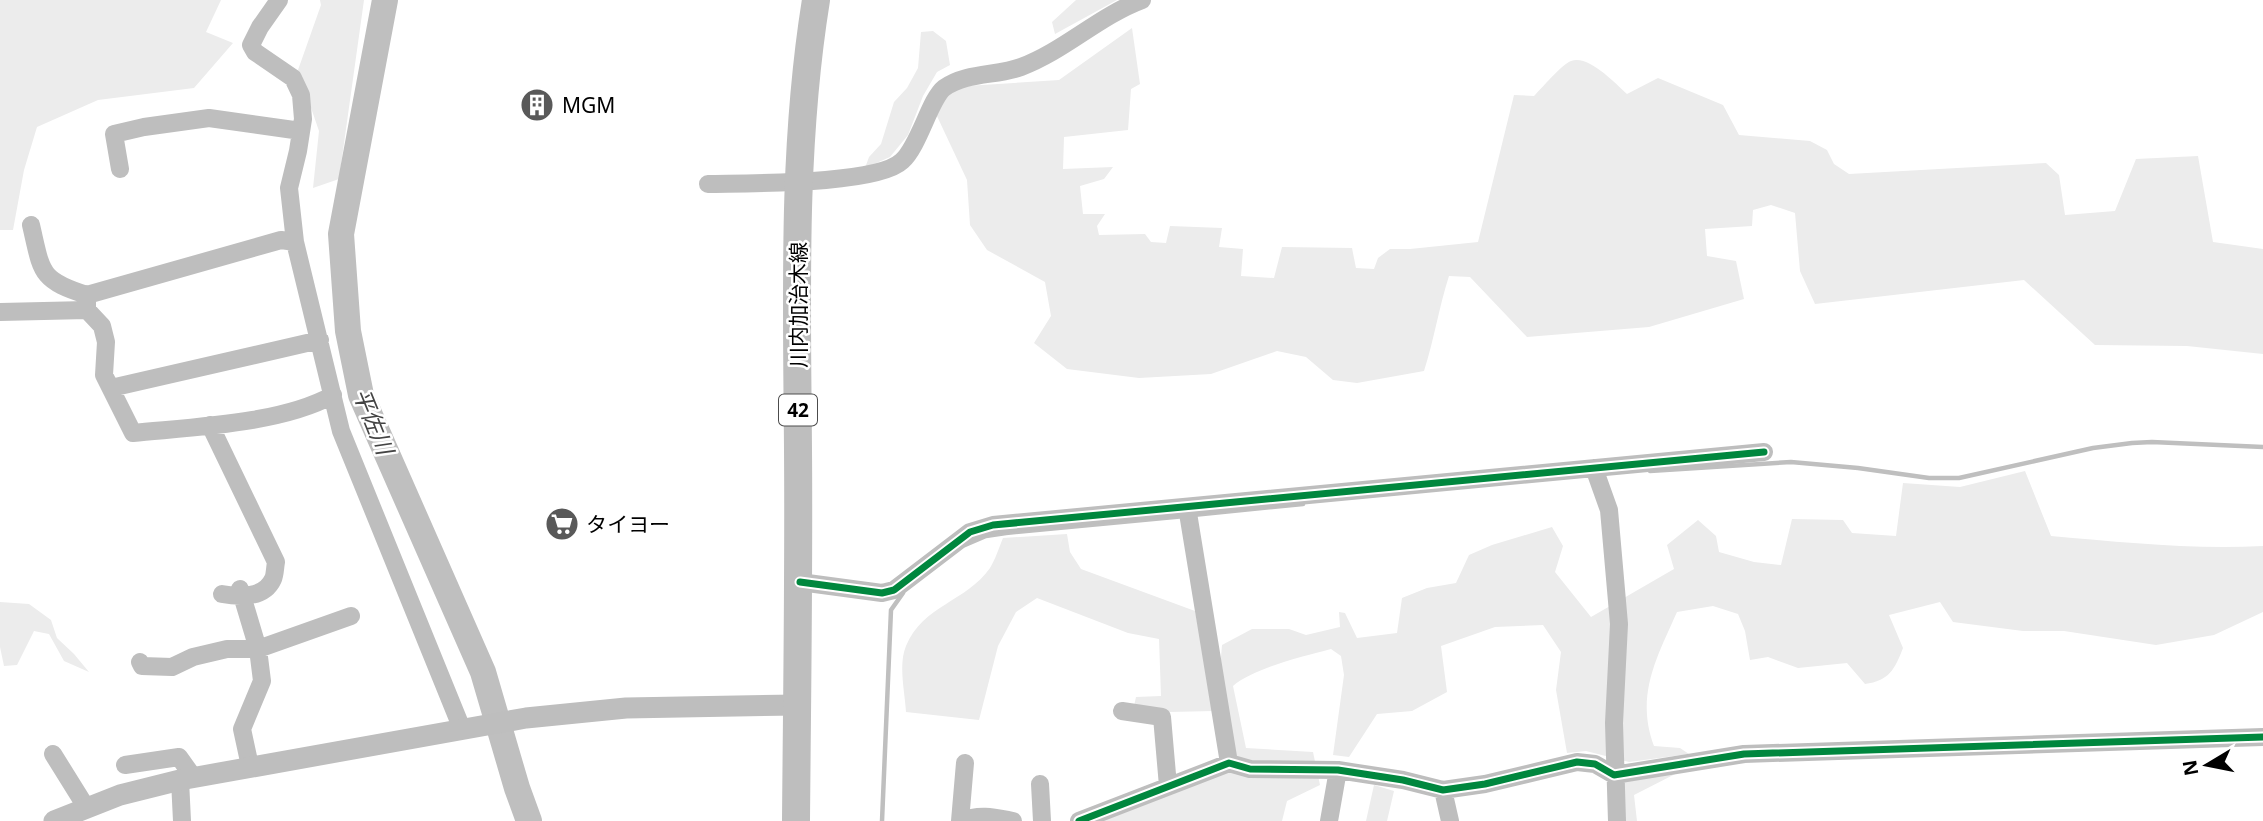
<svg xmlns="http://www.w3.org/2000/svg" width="2263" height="821" viewBox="0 0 2263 821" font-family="'Noto Sans','Noto Sans JP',sans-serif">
	<rect width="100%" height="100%" fill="#fff"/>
	<!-- green -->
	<path fill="#ececec" d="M 0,0 L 221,0 L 206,32 L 233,43 L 194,88 L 98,100 L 37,127 L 24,170 L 13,230 L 0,230 Z
		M 320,0 L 364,0 L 339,179 L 313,188 L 319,131 L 298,70 L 321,5 Z
		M 1076,0 L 1117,0 L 1055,34 L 1052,22 Z
		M 1132,28 L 1140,84 L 1131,89 L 1128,130 L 1064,137 L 1063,169 L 1113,167 L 1104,179 L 1080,186 L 1083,214 L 1105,214 L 1097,226 L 1099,235 L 1145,234 L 1151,242 L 1166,243 L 1170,226 L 1222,228 L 1219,247 L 1243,249 L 1241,276 L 1274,278 L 1282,247 L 1352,248 L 1356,268 L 1374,269 L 1378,258 L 1390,249 L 1410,249 L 1478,242 L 1514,95 L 1534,96 C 1543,87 1560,66 1571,61 C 1588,54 1615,83 1627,94 L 1658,78 L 1723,105 L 1739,135 L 1810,141 L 1827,150 L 1834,164 L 1849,174 L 2046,163 L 2059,175 L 2065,215 L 2115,211 L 2136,159 L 2198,156 L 2213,242 L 2263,249 L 2263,354 L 2187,346 L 2095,345 L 2024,280 L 1815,304 L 1800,271 L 1795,213 L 1771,205 L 1753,210 L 1752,226 L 1705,229 L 1707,256 L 1736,261 L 1744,299 L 1649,327 L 1527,337 L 1470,277 L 1449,276 C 1439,307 1434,340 1424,371 L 1357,383 L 1333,380 L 1306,357 L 1277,351 L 1211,374 L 1139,378 L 1067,369 L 1034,343 L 1051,316 L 1045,282 L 987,250 L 970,225 L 967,180 L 936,114 L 946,94 L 966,86 L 1059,80 Z
		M 933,31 L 946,41 L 950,65 L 937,72 L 923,96 L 908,135 L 890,157 L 865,168 L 869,157 L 881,144 L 894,102 L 907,88 L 918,68 L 921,32 Z
		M 2025,471 L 2051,536 C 2122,542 2192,550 2263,546 L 2263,612 L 2214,635 L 2156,645 L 2064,631 L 2023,631 L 1953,622 L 1940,602 L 1889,615 L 1903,648 C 1895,669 1889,681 1865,684 L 1847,663 L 1798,668 L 1768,657 L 1750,660 L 1745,631 L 1738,614 L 1713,606 L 1677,612 C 1657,657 1635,696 1654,746 L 1680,748 L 1689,754 L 1629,762 L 1586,751 L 1567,753 L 1556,690 L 1561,652 L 1543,625 L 1495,627 L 1441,646 L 1447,692 L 1412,711 L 1377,714 L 1349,757 L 1333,755 L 1344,675 L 1341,656 L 1331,649 C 1304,656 1254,668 1233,686 L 1246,748 L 1313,752 L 1320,785 L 1287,801 L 1282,821 L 1098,821 L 1227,771 L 1220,669 L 1222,645 L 1252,629 L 1289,629 L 1306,635 L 1340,627 L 1339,612 L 1345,613 L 1357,638 L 1397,633 L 1402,598 L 1427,588 L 1456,583 L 1469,555 L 1492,545 L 1552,527 L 1563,546 L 1555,572 L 1591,617 L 1674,569 L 1667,545 L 1698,520 L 1716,536 L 1719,552 L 1754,562 L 1781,565 L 1792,519 L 1843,520 L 1852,533 L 1896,536 L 1903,483 L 1960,487 Z
		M 1067,534 L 1070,552 L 1081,569 L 1195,611 L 1214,711 L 1169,712 L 1134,706 L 1136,697 L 1161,696 L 1159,639 L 1128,633 L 1037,598 L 1016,612 L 998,646 L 979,720 L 906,712 C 905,692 898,665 906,646 C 923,605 966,602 990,568 C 995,560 999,548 1003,538 Z
		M 0,602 L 29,604 L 51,620 L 57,638 L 74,654 L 89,672 L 64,661 L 49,634 L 34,631 L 17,665 L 4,666 L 0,647 Z
		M 1683,770 L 1634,795 L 1637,821 L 1622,821 L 1620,779 Z
		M 1374,785 L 1394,791 L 1387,821 L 1366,821 Z"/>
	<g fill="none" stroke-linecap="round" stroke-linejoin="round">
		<!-- stream -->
		<path stroke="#bfbfbf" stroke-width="4.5" d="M 1650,471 L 1791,462 L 1858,468 L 1929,478 L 1959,478 L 2093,448 L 2132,443 L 2152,442 L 2263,447
			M 1193,515 L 1303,504
			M 965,545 L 986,536 L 1006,533 L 1185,516
			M 882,821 L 891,610 L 903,593"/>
		<!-- river -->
		<path stroke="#bfbfbf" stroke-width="26" d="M 385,0 L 341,234 L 348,331 L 361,395 L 483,672 L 517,788 L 529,821"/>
		<!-- minor -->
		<path stroke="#bebebe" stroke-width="18" d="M 279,0 L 260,27 L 251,45 L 255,52 L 293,78 L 301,95 L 303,119 L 298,151 L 289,188 L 295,242
			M 120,169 L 114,134 L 144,127 L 209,118 L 301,131
			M 708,184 C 746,183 877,185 902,161 C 919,146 930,99 944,88 C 966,72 997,76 1021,67 C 1064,51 1099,16 1142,0
			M 31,225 C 42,272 39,280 87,295 L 281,240 L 295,242 L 341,431 L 462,729
			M 87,310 L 102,326 L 106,342 L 104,375 L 133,433 C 192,427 281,424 333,395
			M 0,312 L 87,310 L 87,299
			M 111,388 L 320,340
			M 210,425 L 276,562 C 275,567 275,575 273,579 C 264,599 239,597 222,594
			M 1594,468 L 1609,510 L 1619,624 L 1614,723 L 1617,821
			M 1187,507 L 1229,763
			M 800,582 L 882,593 L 894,590 L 970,532 L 993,525 L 1764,452
			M 240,589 L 258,649 L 262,681 L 242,729 L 250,766
			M 140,662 L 142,666 L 172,667 L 193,657 L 227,649 L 258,649 L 351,616
			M 1122,711 L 1162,717 L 1168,786
			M 53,754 L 86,807
			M 125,765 L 179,757 L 194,778
			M 180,780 L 182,821
			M 1040,784 L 1042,821
			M 1443,790 L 1450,821
			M 960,821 L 965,763
			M 964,821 C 979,813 997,818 1013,821
			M 1079,821 L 1229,763 L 1250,769 L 1338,770 L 1403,780 L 1443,790 L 1485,784 L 1577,762 L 1595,764 L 1614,775 L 1744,754 L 2263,737
			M 1329,821 L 1338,770"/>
		<!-- tertiary -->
		<path stroke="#bebebe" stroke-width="21" d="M 54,821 L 120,795 L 180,780 L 526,718 L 626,708 L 797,705"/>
		<!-- primary -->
		<path stroke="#bebebe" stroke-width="28" d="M 796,821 C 797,697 799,574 798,450 C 797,300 792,148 816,0"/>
		<defs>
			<path id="cycleway" d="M 800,582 L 882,593 L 894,590 L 970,532 L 993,525 L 1764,452
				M 1079,821 L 1229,763 L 1250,769 L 1338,770 L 1403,780 L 1443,790 L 1485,784 L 1577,762 L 1595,764 L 1614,775 L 1744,754 L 2263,737"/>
		</defs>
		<!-- cycleway casing -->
		<use href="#cycleway" stroke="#fff" stroke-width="11"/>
		<!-- cycleway -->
		<use href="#cycleway" stroke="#00873e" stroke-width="7"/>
	</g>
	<!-- icons -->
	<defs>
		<symbol id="building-disc" viewBox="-11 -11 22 22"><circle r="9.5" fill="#595959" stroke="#fff"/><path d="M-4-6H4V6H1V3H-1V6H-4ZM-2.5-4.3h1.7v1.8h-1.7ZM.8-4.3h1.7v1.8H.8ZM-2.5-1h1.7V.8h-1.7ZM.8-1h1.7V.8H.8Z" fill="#fff"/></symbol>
		<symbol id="supermarket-disc" viewBox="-11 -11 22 22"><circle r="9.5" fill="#595959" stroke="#fff"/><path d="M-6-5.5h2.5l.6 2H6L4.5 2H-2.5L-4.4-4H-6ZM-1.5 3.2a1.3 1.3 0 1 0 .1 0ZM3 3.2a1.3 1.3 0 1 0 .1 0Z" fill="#fff"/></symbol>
	</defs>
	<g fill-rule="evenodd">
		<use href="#building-disc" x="518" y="86" width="38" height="38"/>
		<use href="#supermarket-disc" x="543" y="505" width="38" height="38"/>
	</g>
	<g text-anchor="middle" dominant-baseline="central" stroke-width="5" stroke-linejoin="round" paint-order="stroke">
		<!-- shield labels -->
		<rect fill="#fff" stroke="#4c4c4c" stroke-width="2" x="779" y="394.5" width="38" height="31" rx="5"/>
		<g font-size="19" font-weight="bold" fill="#000">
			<text x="798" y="410">42</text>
		</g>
		<!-- poi labels -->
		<g font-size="21" fill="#000" stroke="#fff" text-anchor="start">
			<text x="562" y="105">MGM</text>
			<text x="586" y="524">タイヨー</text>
		</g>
		<!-- street labels -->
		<g font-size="21" fill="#000" stroke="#fff">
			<text transform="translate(798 305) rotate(-90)">川内加治木線</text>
		</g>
		<!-- water labels -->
		<g font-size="23" font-style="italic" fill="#444" stroke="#fff">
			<text transform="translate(374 421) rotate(68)">平佐川</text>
		</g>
	</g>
	<!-- north arrow -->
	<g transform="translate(2207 765) rotate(260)" stroke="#ffffff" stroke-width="5" paint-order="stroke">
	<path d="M0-5L12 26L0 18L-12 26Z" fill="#000000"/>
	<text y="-10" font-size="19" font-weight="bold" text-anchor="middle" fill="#000000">N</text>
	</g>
</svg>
